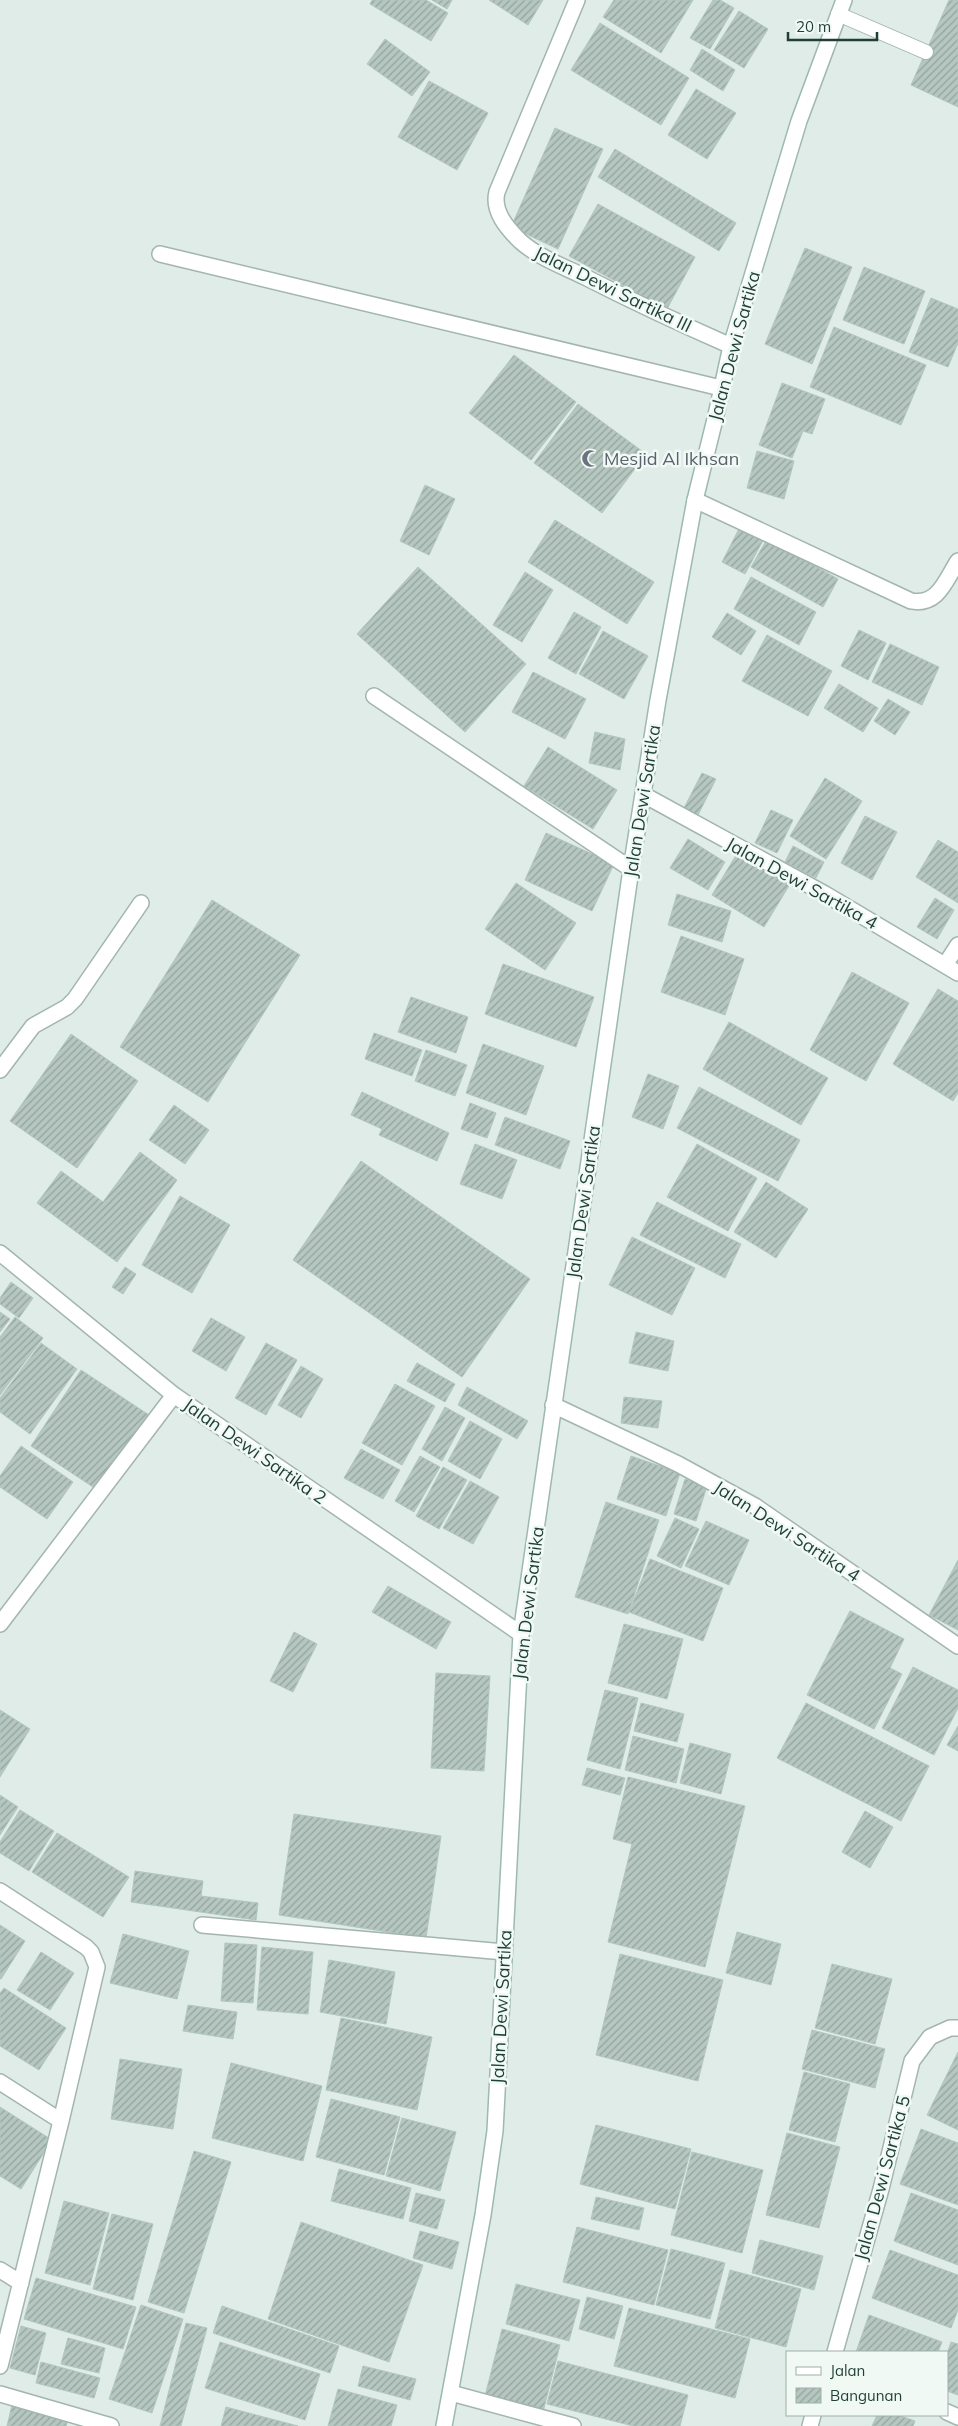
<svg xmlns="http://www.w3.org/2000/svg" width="958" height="2426" viewBox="0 0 958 2426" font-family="Mulish,sans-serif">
	<defs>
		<pattern id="building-hatch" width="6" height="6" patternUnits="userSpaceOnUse" patternTransform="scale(1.25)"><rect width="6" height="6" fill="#b5c7c0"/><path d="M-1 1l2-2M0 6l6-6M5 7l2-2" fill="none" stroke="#93a39d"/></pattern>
	</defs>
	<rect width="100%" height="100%" fill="#e0ece7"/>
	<!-- building -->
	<path fill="url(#building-hatch)" stroke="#b1c7bf" d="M 372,0 L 426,0 L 448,13 L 431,41 L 370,4 Z
		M 432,0 L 452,0 L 447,9 Z
		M 489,0 L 543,0 L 528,25 Z
		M 614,0 L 693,0 L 661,53 L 603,17 Z
		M 713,0 L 720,0 L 734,8 L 710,49 L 690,38 Z
		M 949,0 L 958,0 L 958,107 L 911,85 Z
		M 739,11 L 768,29 L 744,68 L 714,50 Z
		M 600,23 L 689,78 L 661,125 L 571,70 Z
		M 385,39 L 430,72 L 412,96 L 367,64 Z
		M 702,49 L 735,70 L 723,91 L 690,70 Z
		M 429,81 L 488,113 L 457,170 L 398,137 Z
		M 696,89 L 736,113 L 707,159 L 668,135 Z
		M 555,128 L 603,149 L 558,249 L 511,227 Z
		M 615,149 L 736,223 L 719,251 L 598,177 Z
		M 598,204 L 695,257 L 667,309 L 569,256 Z
		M 805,248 L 852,267 L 812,364 L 765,344 Z
		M 864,267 L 925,291 L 904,344 L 843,320 Z
		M 931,298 L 958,309 L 958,343 L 948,367 L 909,352 Z
		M 834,327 L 926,365 L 901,425 L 810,387 Z
		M 514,355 L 576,402 L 531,460 L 469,413 Z
		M 782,383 L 825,399 L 812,434 L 803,431 L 792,458 L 759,445 Z
		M 578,404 L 646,454 L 602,513 L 534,463 Z
		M 757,451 L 794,461 L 784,499 L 747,488 Z
		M 425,485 L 455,499 L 429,555 L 400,541 Z
		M 555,520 L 654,582 L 627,624 L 528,562 Z
		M 742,523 L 766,535 L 745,574 L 722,562 Z
		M 767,539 L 838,579 L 823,607 L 751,567 Z
		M 418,567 L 526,664 L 465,732 L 357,634 Z
		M 525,572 L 553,590 L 522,642 L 493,625 Z
		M 751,577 L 816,612 L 799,645 L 734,609 Z
		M 574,612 L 601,627 L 576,674 L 548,658 Z
		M 727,613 L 756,631 L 741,655 L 712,637 Z
		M 859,630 L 886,643 L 868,680 L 841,666 Z
		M 603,631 L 648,656 L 624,699 L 579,674 Z
		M 767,635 L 832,671 L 808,716 L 742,681 Z
		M 890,644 L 939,667 L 922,705 L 872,682 Z
		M 533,672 L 586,699 L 565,739 L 512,712 Z
		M 839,684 L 878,708 L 863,732 L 824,708 Z
		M 888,699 L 910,712 L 895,735 L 874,721 Z
		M 595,732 L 625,739 L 620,770 L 589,763 Z
		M 548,747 L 617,790 L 593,829 L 524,786 Z
		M 702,773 L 716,779 L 698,815 L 684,808 Z
		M 825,778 L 862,801 L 826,859 L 790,836 Z
		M 771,810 L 793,820 L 777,853 L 755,843 Z
		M 865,816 L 897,832 L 872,880 L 841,863 Z
		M 546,833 L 614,864 L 592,911 L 525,880 Z
		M 688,839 L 725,862 L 708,890 L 670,868 Z
		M 938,840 L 958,852 L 958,903 L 916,877 Z
		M 793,846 L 824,862 L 816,878 L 785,862 Z
		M 738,852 L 790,884 L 764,927 L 712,895 Z
		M 516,883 L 576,923 L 545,970 L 485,929 Z
		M 677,894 L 731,911 L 722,942 L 668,925 Z
		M 935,898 L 954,910 L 937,939 L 917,927 Z
		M 212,900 L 300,955 L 208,1102 L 120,1047 Z
		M 681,936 L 744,959 L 725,1015 L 661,992 Z
		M 503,964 L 594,997 L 576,1047 L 485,1014 Z
		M 852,972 L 909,1003 L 866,1081 L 810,1050 Z
		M 938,989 L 958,1001 L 958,1093 L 953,1101 L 893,1064 Z
		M 411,997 L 468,1017 L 456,1053 L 398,1032 Z
		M 729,1022 L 828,1078 L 801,1125 L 703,1069 Z
		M 374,1033 L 422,1050 L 412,1076 L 365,1059 Z
		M 71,1034 L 138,1081 L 77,1168 L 10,1121 Z
		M 483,1044 L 544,1066 L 526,1115 L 466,1093 Z
		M 426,1050 L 467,1065 L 455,1096 L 415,1081 Z
		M 648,1074 L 679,1086 L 663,1129 L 632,1117 Z
		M 699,1087 L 800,1140 L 778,1181 L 677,1128 Z
		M 362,1092 L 449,1133 L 437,1161 L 379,1135 L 382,1129 L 351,1115 Z
		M 470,1103 L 496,1113 L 487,1138 L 461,1129 Z
		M 174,1105 L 209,1130 L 185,1164 L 149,1140 Z
		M 505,1117 L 570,1141 L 560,1169 L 495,1145 Z
		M 475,1144 L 517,1160 L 502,1199 L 460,1184 Z
		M 697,1144 L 757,1178 L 728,1231 L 667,1197 Z
		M 140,1152 L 177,1180 L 117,1262 L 37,1203 L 61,1171 L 103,1202 Z
		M 361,1161 L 530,1279 L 462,1377 L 293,1260 Z
		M 766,1182 L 808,1209 L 776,1258 L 734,1232 Z
		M 180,1196 L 230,1225 L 192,1293 L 142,1265 Z
		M 657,1202 L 741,1244 L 725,1278 L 640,1235 Z
		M 632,1237 L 695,1268 L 672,1315 L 609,1285 Z
		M 125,1267 L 136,1274 L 123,1294 L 112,1287 Z
		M 11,1282 L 33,1298 L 19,1318 L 0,1304 L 0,1298 Z
		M 0,1312 L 10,1319 L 0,1332 Z
		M 15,1317 L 43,1338 L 0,1395 L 0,1337 Z
		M 211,1318 L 245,1337 L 226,1371 L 192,1351 Z
		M 636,1332 L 674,1341 L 668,1371 L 629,1363 Z
		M 41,1343 L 77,1369 L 30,1434 L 0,1412 L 0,1398 Z
		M 266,1343 L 297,1360 L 266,1415 L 235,1398 Z
		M 417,1363 L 455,1384 L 445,1402 L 407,1381 Z
		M 301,1366 L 323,1379 L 301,1418 L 278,1405 Z
		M 81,1370 L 149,1415 L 99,1491 L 31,1446 Z
		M 395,1384 L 435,1406 L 402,1465 L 362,1443 Z
		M 467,1387 L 528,1421 L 517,1439 L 458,1405 Z
		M 624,1397 L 662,1401 L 658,1428 L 621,1423 Z
		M 445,1407 L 465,1418 L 442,1461 L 422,1449 Z
		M 470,1421 L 502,1439 L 480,1479 L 448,1461 Z
		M 21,1446 L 73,1482 L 47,1519 L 0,1487 L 0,1476 Z
		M 361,1449 L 400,1470 L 383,1499 L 344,1478 Z
		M 420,1456 L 440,1467 L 414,1512 L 395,1501 Z
		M 631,1456 L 680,1473 L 666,1516 L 617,1499 Z
		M 443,1467 L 467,1480 L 439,1529 L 416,1516 Z
		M 685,1479 L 707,1486 L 696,1521 L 674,1514 Z
		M 470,1481 L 499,1497 L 473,1544 L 443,1528 Z
		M 606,1502 L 659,1520 L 628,1614 L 575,1597 Z
		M 675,1518 L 699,1529 L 681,1568 L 657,1556 Z
		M 706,1521 L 749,1540 L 729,1585 L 685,1566 Z
		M 650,1559 L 723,1588 L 703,1641 L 629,1612 Z
		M 958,1560 L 958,1630 L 929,1615 Z
		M 388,1586 L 451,1622 L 436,1649 L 372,1612 Z
		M 850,1611 L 904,1639 L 890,1668 L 902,1674 L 874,1729 L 807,1695 Z
		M 624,1624 L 683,1639 L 667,1699 L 608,1683 Z
		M 294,1632 L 317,1644 L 293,1692 L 270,1681 Z
		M 913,1667 L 958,1690 L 958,1708 L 934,1755 L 882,1728 Z
		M 436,1673 L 490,1676 L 484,1771 L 431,1768 Z
		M 605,1690 L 638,1698 L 620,1769 L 587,1760 Z
		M 641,1703 L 684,1714 L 677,1742 L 634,1731 Z
		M 806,1703 L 929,1766 L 901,1821 L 777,1758 Z
		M 0,1710 L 30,1729 L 0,1777 Z
		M 958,1726 L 958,1751 L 947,1745 Z
		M 633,1736 L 684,1749 L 676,1783 L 625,1770 Z
		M 690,1743 L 731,1754 L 721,1794 L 680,1783 Z
		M 587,1768 L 625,1778 L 620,1795 L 582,1785 Z
		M 628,1777 L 745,1806 L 705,1967 L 608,1942 L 632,1844 L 613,1839 Z
		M 0,1795 L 18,1807 L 0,1835 Z
		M 20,1810 L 54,1831 L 29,1871 L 0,1853 L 0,1842 Z
		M 865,1811 L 893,1827 L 870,1868 L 842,1852 Z
		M 294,1814 L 441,1836 L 426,1938 L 279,1915 Z
		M 57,1833 L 129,1877 L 103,1917 L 32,1872 Z
		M 135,1871 L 203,1881 L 201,1896 L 258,1903 L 256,1920 L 131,1902 Z
		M 0,1925 L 25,1941 L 1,1979 L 0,1979 Z
		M 737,1932 L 781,1944 L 771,1985 L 726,1973 Z
		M 123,1934 L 189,1951 L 177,1999 L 110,1983 Z
		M 225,1943 L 257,1945 L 253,2003 L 221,2001 Z
		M 262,1947 L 313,1952 L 308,2014 L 257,2010 Z
		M 41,1952 L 74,1973 L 50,2010 L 17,1990 Z
		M 620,1954 L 723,1980 L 698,2081 L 596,2055 Z
		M 329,1960 L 395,1972 L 386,2024 L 320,2012 Z
		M 832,1964 L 892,1979 L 875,2044 L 815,2028 Z
		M 4,1988 L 66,2028 L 39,2070 L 0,2046 L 0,1993 Z
		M 188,2005 L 237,2012 L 233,2039 L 183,2031 Z
		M 341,2018 L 432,2037 L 417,2110 L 326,2090 Z
		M 812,2030 L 885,2049 L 875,2088 L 802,2069 Z
		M 958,2052 L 958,2130 L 927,2115 Z
		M 120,2059 L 182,2069 L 173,2129 L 111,2119 Z
		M 231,2063 L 322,2086 L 303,2161 L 212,2138 Z
		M 804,2072 L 850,2084 L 835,2142 L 789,2130 Z
		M 331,2099 L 400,2117 L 384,2175 L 316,2157 Z
		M 0,2107 L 52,2140 L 21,2189 L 0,2176 Z
		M 402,2118 L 456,2132 L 440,2191 L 386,2176 Z
		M 596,2125 L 691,2149 L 675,2209 L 580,2184 Z
		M 921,2129 L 958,2143 L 958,2205 L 900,2184 Z
		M 787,2133 L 840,2147 L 819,2228 L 766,2215 Z
		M 194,2151 L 231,2162 L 184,2313 L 148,2302 Z
		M 692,2152 L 763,2170 L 742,2253 L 671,2235 Z
		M 339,2169 L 411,2188 L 403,2219 L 331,2201 Z
		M 416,2193 L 445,2200 L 437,2229 L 409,2221 Z
		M 911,2193 L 958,2210 L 958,2265 L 894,2241 Z
		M 596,2197 L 644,2208 L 639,2230 L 591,2219 Z
		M 64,2201 L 109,2213 L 90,2285 L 45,2273 Z
		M 112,2214 L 153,2224 L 133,2300 L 93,2289 Z
		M 301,2222 L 423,2265 L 389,2362 L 268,2319 Z
		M 577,2227 L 668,2250 L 654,2305 L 563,2282 Z
		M 420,2231 L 459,2242 L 452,2269 L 413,2258 Z
		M 760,2240 L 823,2256 L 814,2290 L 752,2273 Z
		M 671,2249 L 725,2263 L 710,2319 L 656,2305 Z
		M 890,2250 L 958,2275 L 958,2310 L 951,2328 L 872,2298 Z
		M 730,2270 L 801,2289 L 786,2347 L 715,2328 Z
		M 36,2278 L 136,2307 L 123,2349 L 24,2319 Z
		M 516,2284 L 580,2300 L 569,2341 L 506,2324 Z
		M 587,2297 L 623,2306 L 614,2339 L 579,2329 Z
		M 141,2305 L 183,2319 L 152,2413 L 109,2399 Z
		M 222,2306 L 339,2346 L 330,2373 L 213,2333 Z
		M 629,2308 L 750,2339 L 735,2398 L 614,2366 Z
		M 869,2315 L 942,2342 L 938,2352 L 856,2352 Z
		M 186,2323 L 207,2328 L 181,2426 L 160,2426 Z
		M 21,2326 L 46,2333 L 35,2375 L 10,2368 Z
		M 502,2329 L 560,2345 L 543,2412 L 485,2396 Z
		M 68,2338 L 105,2348 L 99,2373 L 61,2364 Z
		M 220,2342 L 320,2374 L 305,2420 L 205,2388 Z
		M 951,2342 L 958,2344 L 958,2395 L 947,2391 L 947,2354 Z
		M 558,2361 L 688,2395 L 680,2426 L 633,2426 L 547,2404 Z
		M 41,2362 L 100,2378 L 94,2398 L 36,2383 Z
		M 363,2366 L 416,2379 L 410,2400 L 358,2386 Z
		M 338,2389 L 397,2405 L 391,2426 L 328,2426 Z
		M 12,2405 L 68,2420 L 66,2426 L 7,2426 Z
		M 226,2407 L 298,2426 L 221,2426 Z
		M 877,2415 L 898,2415 L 915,2421 L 913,2426 L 872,2426 Z"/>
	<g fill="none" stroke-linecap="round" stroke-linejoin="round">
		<defs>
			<path id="lane" d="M 838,14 L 926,52"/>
			<path id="street" d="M 577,0 L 497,192 C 492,211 507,228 520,241 C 538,257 562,266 583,276 C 632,301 681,324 731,346
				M 160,254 L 721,388
				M 695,500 L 911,601 C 938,606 945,581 958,561
				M 374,696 L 631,869
				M 644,795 L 825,894 L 958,973
				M 945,965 L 958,945
				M 0,1070 L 33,1026 L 67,1007 L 75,999 L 141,903
				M 0,1253 L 174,1395 L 521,1634
				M 553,1405 L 678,1464 L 755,1506 L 958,1646
				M 0,1624 L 174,1395
				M 0,1891 L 86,1947 L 91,1952 L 97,1967 L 61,2121 L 0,2366
				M 202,1925 L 504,1952
				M 0,2082 L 61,2121
				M 0,2270 L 21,2283
				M 835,2352 L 881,2189 L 912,2061 L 930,2037 L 950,2028 L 958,2028
				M 451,2393 L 573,2426
				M 0,2394 L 111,2426
				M 947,2412 L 958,2417
				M 810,2426 L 813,2415"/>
			<path id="secondary" d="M 444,2426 L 483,2215 L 495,2131 L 521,1634 L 631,869 L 658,700 L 695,500 L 716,415 L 731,346 L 799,121 L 844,0"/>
		</defs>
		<!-- lane casing -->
		<use href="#lane" stroke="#a2b5af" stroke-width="16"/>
		<!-- street casing -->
		<use href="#street" stroke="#a2b5af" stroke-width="18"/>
		<!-- secondary casing -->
		<use href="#secondary" stroke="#9db9b1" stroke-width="18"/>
		<!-- lane -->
		<use href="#lane" stroke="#fff" stroke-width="14"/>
		<!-- street -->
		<use href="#street" stroke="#fff" stroke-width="15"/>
		<!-- secondary -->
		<use href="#secondary" stroke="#fff" stroke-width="15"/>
	</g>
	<!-- icons -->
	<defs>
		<symbol id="mosque-bare" viewBox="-9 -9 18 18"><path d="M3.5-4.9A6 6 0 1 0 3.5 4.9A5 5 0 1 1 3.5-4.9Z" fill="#6b7280" stroke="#f1f9f5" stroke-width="2.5" paint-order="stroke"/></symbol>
	</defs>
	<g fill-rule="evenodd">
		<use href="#mosque-bare" x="578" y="446" width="25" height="25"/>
	</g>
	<g text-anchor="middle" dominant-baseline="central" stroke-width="5" stroke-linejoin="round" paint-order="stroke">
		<!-- street labels -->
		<g font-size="18" fill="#1f3f37" stroke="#f1f9f5">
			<text transform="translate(613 289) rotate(26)">Jalan Dewi Sartika III</text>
			<text transform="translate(734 346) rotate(-75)">Jalan Dewi Sartika</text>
			<text transform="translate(642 801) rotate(-81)">Jalan Dewi Sartika</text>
			<text transform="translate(802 883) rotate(29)">Jalan Dewi Sartika 4</text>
			<text transform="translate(583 1202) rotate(-82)">Jalan Dewi Sartika</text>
			<text transform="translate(255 1451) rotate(35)">Jalan Dewi Sartika 2</text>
			<text transform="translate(787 1531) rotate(33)">Jalan Dewi Sartika 4</text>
			<text transform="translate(528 1603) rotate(-83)">Jalan Dewi Sartika</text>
			<text transform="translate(501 2007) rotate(-87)">Jalan Dewi Sartika</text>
			<text transform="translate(882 2178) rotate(-75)">Jalan Dewi Sartika 5</text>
		</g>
		<!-- worship labels -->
		<g font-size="18" fill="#5b616d" stroke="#f1f9f5" text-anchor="start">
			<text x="604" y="458">Mesjid Al Ikhsan</text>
		</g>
	</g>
	<!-- legend -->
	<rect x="786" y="2351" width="162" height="65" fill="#f1f9f5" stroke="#9dafa9"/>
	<rect x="796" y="2367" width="25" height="8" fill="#ffffff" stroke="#9dafa9"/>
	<text x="830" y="2376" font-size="15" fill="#1f3f37">Jalan</text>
	<rect x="796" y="2388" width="25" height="15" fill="url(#building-hatch)" stroke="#9dafa9"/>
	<text x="830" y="2401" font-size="15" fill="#1f3f37">Bangunan</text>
	<!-- scale -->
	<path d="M788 32v8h89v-8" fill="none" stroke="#1f3f37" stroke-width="2.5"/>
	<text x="796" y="32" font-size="15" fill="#1f3f37" stroke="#f1f9f5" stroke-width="4" paint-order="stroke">20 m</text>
</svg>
